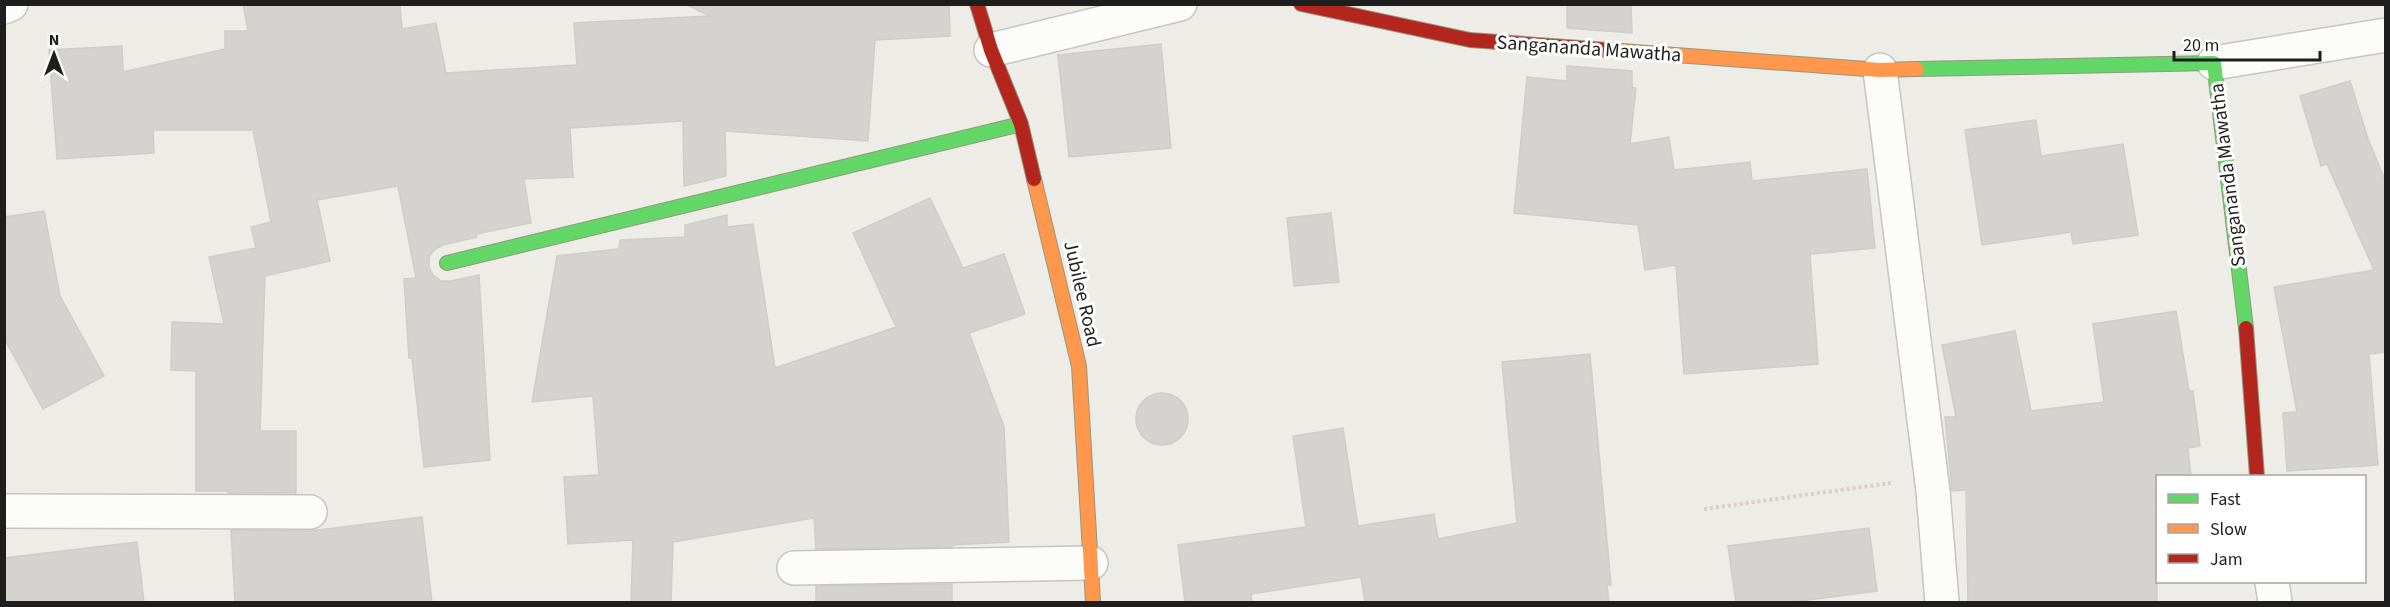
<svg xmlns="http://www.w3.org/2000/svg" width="2390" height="607" viewBox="0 0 2390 607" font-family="'Source Sans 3',sans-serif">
	<rect width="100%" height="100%" fill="#edece7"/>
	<!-- building -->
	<path fill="#d5d3cf" stroke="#d0cdc8" stroke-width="1.5" d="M 243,4 L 400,4 L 402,29 L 436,23 L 446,73 L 577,65 L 574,23 L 710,16 L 685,4 L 949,4 L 950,36 L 875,40 L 868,141 L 725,131 L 726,176 L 684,186 L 683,121 L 570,128 L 573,177 L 524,179 L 531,223 L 476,234 L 477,237 L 443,245 L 435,249 L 429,257 L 429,267 L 433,275 L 441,281 L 451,281 L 479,275 L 490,460 L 424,467 L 412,358 L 409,358 L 404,279 L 416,278 L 398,186 L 317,200 L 330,261 L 265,276 L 260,431 L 296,431 L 296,493 L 228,493 L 228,491 L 196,491 L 196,371 L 171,370 L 172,322 L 224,324 L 209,257 L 256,248 L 251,227 L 271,222 L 253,130 L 153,130 L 154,153 L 57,159 L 49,50 L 122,46 L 123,72 L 225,49 L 225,31 L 248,31 Z
		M 1567,4 L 1631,4 L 1632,33 L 1567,28 Z
		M 1161,44 L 1171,148 L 1069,157 L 1058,55 Z
		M 1567,66 L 1632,71 L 1632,87 L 1636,88 L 1630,144 L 1669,137 L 1674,170 L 1750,162 L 1752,181 L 1867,169 L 1875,248 L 1810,254 L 1818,364 L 1684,374 L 1676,265 L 1645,270 L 1638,225 L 1514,213 L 1527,77 L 1567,81 Z
		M 2350,81 L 2368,139 L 2385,180 L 2385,352 L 2369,354 L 2378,465 L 2287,471 L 2283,413 L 2297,412 L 2274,287 L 2374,270 L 2327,164 L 2321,166 L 2300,96 Z
		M 2036,120 L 2041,156 L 2123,144 L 2138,235 L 2073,244 L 2071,232 L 1982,245 L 1965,130 Z
		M 930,198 L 963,268 L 1004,254 L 1025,314 L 969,333 L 1004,427 L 1009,542 L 952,545 L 952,547 L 816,549 L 814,518 L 673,542 L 671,603 L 631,603 L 633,540 L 568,544 L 564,477 L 599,475 L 593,396 L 532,402 L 557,256 L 619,249 L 620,240 L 685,237 L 685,225 L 727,215 L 727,227 L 753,224 L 775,368 L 896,327 L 853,233 Z
		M 44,211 L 60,296 L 104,376 L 43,409 L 4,338 L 4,217 Z
		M 1331,213 L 1339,282 L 1294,286 L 1287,218 Z
		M 2176,311 L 2189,391 L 2193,391 L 2200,446 L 2188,448 L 2191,477 L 2157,477 L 2157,603 L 1968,603 L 1966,490 L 1952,491 L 1945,417 L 1956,417 L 1942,345 L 2015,331 L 2031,411 L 2104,402 L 2093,324 Z
		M 1590,354 L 1611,585 L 1607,585 L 1609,603 L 1365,603 L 1361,577 L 1251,594 L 1252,603 L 1185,603 L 1178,545 L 1306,527 L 1293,436 L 1343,428 L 1358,526 L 1434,514 L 1438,539 L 1517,523 L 1502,362 Z
		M1136 419a26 26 0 1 1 52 0a26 26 0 1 1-52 0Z
		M 422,517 L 432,603 L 235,603 L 231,530 L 310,531 Z
		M 1869,528 L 1877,591 L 1785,603 L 1736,603 L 1728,546 Z
		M 137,542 L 144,603 L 4,603 L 4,558 Z
		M 952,584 L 952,603 L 816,603 L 816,586 Z"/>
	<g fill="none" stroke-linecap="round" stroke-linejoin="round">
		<defs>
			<path id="street" d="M 4,7 L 11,4
				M 991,50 L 1180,4
				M 2214,63 L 2386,35
				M 1880,70 L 1933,491 L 1942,602
				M 4,511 L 310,512
				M 794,568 L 1091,563
				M 2272,582 L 2275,602"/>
			<path id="fast" d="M 1917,69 L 2214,63 L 2246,328
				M 447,263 L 1021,124"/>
			<path id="slow" d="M 1608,50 L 1880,70 L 1917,69
				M 1034,179 L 1079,366 L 1093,602"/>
			<path id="jam" d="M 977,4 L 991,50 L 1021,124 L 1034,179
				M 1301,4 L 1470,40 L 1608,50
				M 2246,328 L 2257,476"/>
		</defs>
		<!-- street casing -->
		<use href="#street" stroke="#c5c5c3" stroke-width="36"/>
		<!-- fast casing -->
		<use href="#fast" stroke="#94977e" stroke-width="16"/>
		<!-- slow casing -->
		<use href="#slow" stroke="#94977e" stroke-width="16"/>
		<!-- jam casing -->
		<use href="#jam" stroke="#94977e" stroke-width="16"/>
		<!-- path -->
		<path stroke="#dbcdc9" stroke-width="4" stroke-dasharray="3 3" stroke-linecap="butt" d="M 1704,509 L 1891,483"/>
		<!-- street -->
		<use href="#street" stroke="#fcfcfb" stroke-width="33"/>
		<!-- fast -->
		<use href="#fast" stroke="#63d668" stroke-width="14"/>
		<!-- slow -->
		<use href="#slow" stroke="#ff974d" stroke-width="14"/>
		<!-- jam -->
		<use href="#jam" stroke="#b3261e" stroke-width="14"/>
	</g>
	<g text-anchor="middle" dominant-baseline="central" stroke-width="6" stroke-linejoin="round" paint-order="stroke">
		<!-- street labels -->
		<g font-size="20" fill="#1e1e1e" stroke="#fff">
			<text transform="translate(1589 49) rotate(4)">Sangananda Mawatha</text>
			<text transform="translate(2228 175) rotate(-97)">Sangananda Mawatha</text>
			<text transform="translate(1082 294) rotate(77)">Jubilee Road</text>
		</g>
	</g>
	<!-- border -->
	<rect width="2390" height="607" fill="none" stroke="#1e1e1e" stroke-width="12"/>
	<!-- legend -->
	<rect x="2156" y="475" width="210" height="108" fill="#ffffff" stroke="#a5a5a5" stroke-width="1.5"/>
	<rect x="2168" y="494" width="30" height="9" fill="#63d668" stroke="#a5a5a5" stroke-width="1.5"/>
	<text x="2210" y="505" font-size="18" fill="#1e1e1e">Fast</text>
	<rect x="2168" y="524" width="30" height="9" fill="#ff974d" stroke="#a5a5a5" stroke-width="1.5"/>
	<text x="2210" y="535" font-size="18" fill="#1e1e1e">Slow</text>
	<rect x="2168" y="554" width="30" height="9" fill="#b3261e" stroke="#a5a5a5" stroke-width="1.5"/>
	<text x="2210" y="565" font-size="18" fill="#1e1e1e">Jam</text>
	<!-- north arrow -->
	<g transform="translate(54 54)" stroke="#ffffff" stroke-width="4.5" paint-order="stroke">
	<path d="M0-4.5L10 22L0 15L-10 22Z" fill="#1e1e1e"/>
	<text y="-9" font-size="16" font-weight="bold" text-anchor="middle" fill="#1e1e1e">N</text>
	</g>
	<!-- scale -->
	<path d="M2174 51v9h146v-9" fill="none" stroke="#1e1e1e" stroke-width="3"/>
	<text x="2183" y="51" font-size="18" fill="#1e1e1e" stroke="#ffffff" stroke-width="4.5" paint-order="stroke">20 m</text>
</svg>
